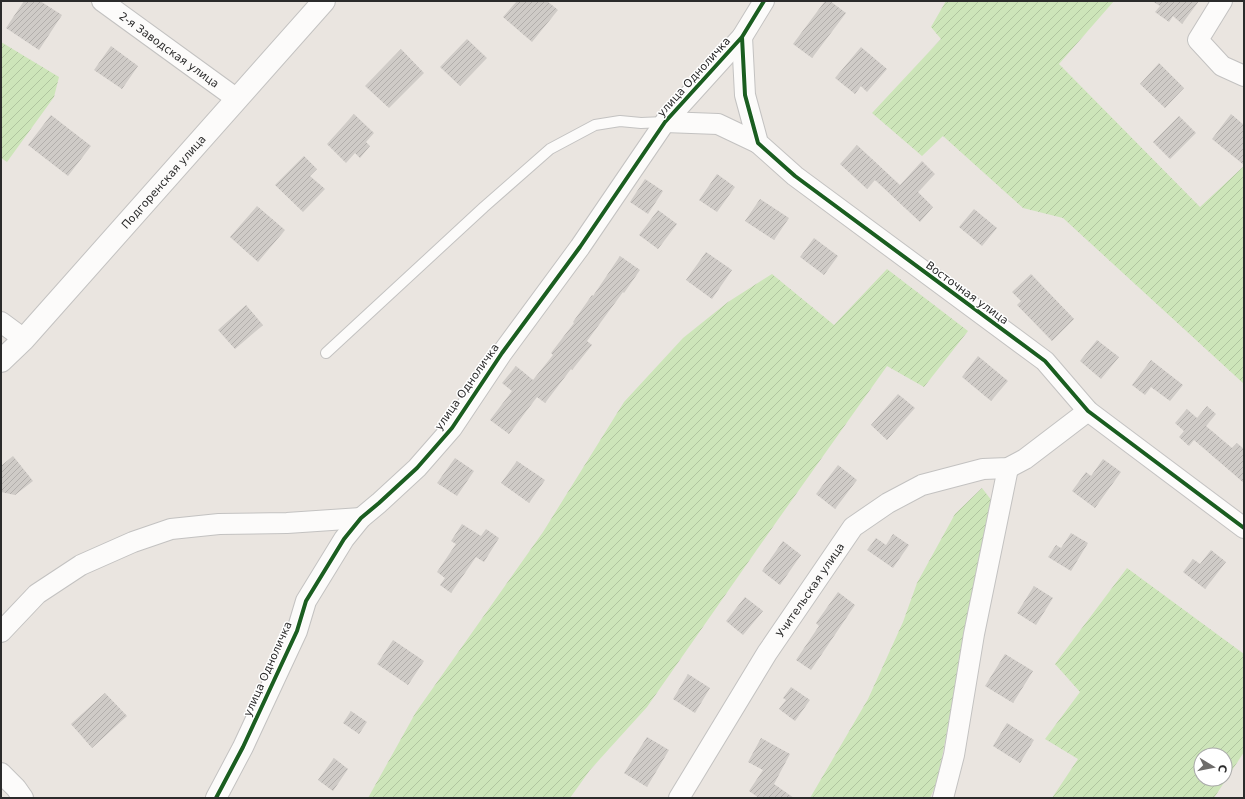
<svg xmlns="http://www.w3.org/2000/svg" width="1245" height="799" viewBox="0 0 1245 799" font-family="'DejaVu Sans',sans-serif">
	<defs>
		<pattern id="garden-furrows" width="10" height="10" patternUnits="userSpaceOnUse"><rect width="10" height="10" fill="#cde5b9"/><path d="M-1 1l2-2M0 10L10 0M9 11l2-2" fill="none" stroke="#b0c59f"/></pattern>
		<pattern id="building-hatch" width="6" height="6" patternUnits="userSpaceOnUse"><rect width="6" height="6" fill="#cfcbc7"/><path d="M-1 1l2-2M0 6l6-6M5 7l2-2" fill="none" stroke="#b2aeab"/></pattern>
	</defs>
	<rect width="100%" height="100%" fill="#eae5e0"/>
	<!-- garden -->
	<path fill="url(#garden-furrows)" fill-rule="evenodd" d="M 946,1 L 1114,1 L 1059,64 L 1200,207 L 1244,166 L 1244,384 L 1063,218 L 1023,208 L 943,136 L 922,156 L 872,113 L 941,39 L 931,27 Z
		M 1,42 L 59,77 L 54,97 L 7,162 L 1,158 Z
		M 887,269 L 968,331 L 924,387 L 887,366 L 777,521 L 647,707 L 590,770 L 570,798 L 368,798 L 416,712 L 543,532 L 624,402 L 683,338 L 728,302 L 772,274 L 834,325 Z
		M 982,488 L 992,501 L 937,783 L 930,798 L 810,798 L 868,699 L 903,622 L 917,583 L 955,514 Z
		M 1127,568 L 1244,654 L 1244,752 L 1214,798 L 1052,798 L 1078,759 L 1045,739 L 1080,692 L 1055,664 ZM 1201,755 L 1225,755 L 1225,779 L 1201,779 Z"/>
	<!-- building -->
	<path fill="url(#building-hatch)" d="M 24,1 L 40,1 L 62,15 L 39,50 L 6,28 Z
		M 517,1 L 547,1 L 558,10 L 532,42 L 503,17 Z
		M 825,1 L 830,1 L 846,13 L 812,58 L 793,44 Z
		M 1152,1 L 1199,1 L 1182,24 L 1173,16 L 1169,22 L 1155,12 L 1160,6 Z
		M 467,39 L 487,58 L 460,86 L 440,67 Z
		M 111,46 L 138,66 L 122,89 L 94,70 Z
		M 861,47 L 887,69 L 867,92 L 861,86 L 855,94 L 835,78 Z
		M 401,49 L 424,73 L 389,108 L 365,86 Z
		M 1159,63 L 1184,88 L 1165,108 L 1140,84 Z
		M 354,114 L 374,133 L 366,142 L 370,146 L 360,158 L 355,153 L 346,163 L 327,144 Z
		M 1231,114 L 1244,125 L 1244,165 L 1212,139 Z
		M 51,115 L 91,146 L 68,176 L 28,145 Z
		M 1179,116 L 1196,133 L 1170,159 L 1153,142 Z
		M 857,145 L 900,185 L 922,161 L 935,174 L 918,192 L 933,207 L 920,222 L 875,180 L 867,189 L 840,164 Z
		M 304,156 L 317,169 L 310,176 L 325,189 L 303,212 L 275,185 Z
		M 717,174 L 735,187 L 717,212 L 699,200 Z
		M 645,179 L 663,191 L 648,214 L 630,202 Z
		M 760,199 L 789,218 L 774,240 L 745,221 Z
		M 257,206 L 285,230 L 258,262 L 230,237 Z
		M 974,209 L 997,228 L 982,246 L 959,227 Z
		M 658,210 L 677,224 L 658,249 L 639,235 Z
		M 814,238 L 838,256 L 824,275 L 800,257 Z
		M 706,252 L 732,270 L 712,299 L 686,280 Z
		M 620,256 L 640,270 L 624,293 L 623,292 L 587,341 L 592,345 L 572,370 L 571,369 L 545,403 L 537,397 L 509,434 L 490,420 L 512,391 L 502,383 L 516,366 L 533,380 L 553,355 L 551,353 L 574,323 L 573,322 L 592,295 L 593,296 Z
		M 1031,274 L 1074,319 L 1052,341 L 1017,305 L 1021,301 L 1012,292 Z
		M 246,305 L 263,325 L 235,349 L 218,330 Z
		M 1097,340 L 1119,357 L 1101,379 L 1080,361 Z
		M 978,356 L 1008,381 L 991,401 L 962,377 Z
		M 1151,360 L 1183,385 L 1170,401 L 1151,387 L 1145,395 L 1132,385 Z
		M 898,394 L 915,408 L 887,440 L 871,425 Z
		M 1207,406 L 1216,414 L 1206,426 L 1232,448 L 1237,443 L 1244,449 L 1244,483 L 1194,440 L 1189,446 L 1179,437 L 1184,431 L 1175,423 L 1187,409 L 1197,418 Z
		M 13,456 L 33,481 L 15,495 L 1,492 L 1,466 Z
		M 455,458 L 474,471 L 457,496 L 437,483 Z
		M 1103,459 L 1121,472 L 1095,508 L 1072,491 L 1086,472 L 1091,476 Z
		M 517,461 L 545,480 L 529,503 L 501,483 Z
		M 838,465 L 857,480 L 835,509 L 816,494 Z
		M 462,524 L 481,536 L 486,529 L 499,538 L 484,562 L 476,557 L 451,593 L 440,585 L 445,578 L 437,572 L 456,544 L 451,541 Z
		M 1071,533 L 1088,543 L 1071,571 L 1048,557 L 1056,545 L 1061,548 Z
		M 893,534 L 909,545 L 893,568 L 867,550 L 876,538 L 886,545 Z
		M 783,541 L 801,555 L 780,585 L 762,571 Z
		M 1211,550 L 1226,562 L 1205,589 L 1183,572 L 1193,559 L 1200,564 Z
		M 1034,586 L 1053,598 L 1036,625 L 1017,613 Z
		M 838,592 L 855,605 L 811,670 L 796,660 L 819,626 L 816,623 Z
		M 745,597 L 763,611 L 743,635 L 726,621 Z
		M 393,640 L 424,661 L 408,685 L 377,664 Z
		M 1005,654 L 1033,671 L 1013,703 L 985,686 Z
		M 688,674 L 710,688 L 695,713 L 673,699 Z
		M 791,687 L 810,700 L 795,721 L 779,709 L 786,700 L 783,698 Z
		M 105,693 L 127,716 L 92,748 L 71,724 Z
		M 351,711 L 367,722 L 359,734 L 343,723 Z
		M 1007,723 L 1034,740 L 1020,763 L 993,746 Z
		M 647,737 L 669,750 L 647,787 L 624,773 Z
		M 761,738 L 790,754 L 774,784 L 794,798 L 759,798 L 749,791 L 763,770 L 748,762 Z
		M 334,758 L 348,769 L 333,791 L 318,780 Z"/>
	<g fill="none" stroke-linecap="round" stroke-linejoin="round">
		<defs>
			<path id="service" d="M 326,353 L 484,207 L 550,149 L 595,125 L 620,121 L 641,123 L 665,122"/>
			<g id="minor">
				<path id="s1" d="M 102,1 L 237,99"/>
				<path d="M 1222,1 L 1198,40 L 1222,66 L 1244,76"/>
				<path d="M 742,37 L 745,95 L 758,143 L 795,176 L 1045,361 L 1088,411 L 1244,528"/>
				<path d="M 665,122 L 718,124 L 758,143"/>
				<path d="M 1,322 L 24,339"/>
				<path d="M 1,632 L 37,594 L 81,565 L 133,542 L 171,529 L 219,524 L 287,523 L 361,518"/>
				<path d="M 1,773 L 16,788 L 23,798"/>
				<path d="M 216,798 L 243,747 L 297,631 L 306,601 L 344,539 L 361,518 L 379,503 L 417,468 L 452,428 L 502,353 L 580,247 L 665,122 L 742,37 L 764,1"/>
				<path id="s2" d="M 679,798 L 767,653 L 853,527 L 888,503 L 922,485 L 983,469 L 1008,468 L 1025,459 L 1088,411"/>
				<path d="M 943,798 L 954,755 L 974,634 L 1008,468"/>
			</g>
			<g id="tertiary">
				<path id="s3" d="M 1,361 L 24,339 L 324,1"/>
			</g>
		</defs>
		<!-- service casing -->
		<use href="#service" stroke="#c3c2c1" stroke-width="12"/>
		<!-- minor casing -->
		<use href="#minor" stroke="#c3c2c1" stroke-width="22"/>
		<!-- tertiary casing -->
		<use href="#tertiary" stroke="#c3c2c1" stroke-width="24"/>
		<!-- service -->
		<use href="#service" stroke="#fcfbfa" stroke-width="10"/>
		<!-- minor -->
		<use href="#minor" stroke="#fcfbfa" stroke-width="20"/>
		<!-- tertiary -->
		<use href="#tertiary" stroke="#fcfbfa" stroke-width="22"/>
		<defs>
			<path id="cycleway" d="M 742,37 L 745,95 L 758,143 L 795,176 L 1045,361 L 1088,411 L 1244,528
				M 216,798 L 243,747 L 297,631 L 306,601 L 344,539 L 361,518 L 379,503 L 417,468 L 452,428 L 502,353 L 580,247 L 665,122 L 742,37 L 764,1"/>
		</defs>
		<!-- cycleway casing -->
		<use href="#cycleway" stroke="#fff" stroke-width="6"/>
		<!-- cycleway -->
		<use href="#cycleway" stroke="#1b5e20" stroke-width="4"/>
	</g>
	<g text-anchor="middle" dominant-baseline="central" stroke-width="3" stroke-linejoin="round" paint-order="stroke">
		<!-- street labels -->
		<g font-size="11" fill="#2b2b2b" stroke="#fff">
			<text stroke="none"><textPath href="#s1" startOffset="83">2-я Заводская улица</textPath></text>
			<text transform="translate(694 77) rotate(-48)">улица Одноличка</text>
			<text stroke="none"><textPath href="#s3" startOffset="242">Подгоренская улица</textPath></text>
			<text transform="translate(967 293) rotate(36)">Восточная улица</text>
			<text transform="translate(467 387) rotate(-55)">улица Одноличка</text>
			<text stroke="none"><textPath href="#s2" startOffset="246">Учительская улица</textPath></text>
			<text transform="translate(268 669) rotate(-66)">улица Одноличка</text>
		</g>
	</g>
	<!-- border -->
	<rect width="1245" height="799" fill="none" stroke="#2b2b2b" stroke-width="4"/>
	<!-- north arrow -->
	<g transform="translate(1213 767) rotate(100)"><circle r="19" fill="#ffffff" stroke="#aaaaaa"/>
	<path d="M0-3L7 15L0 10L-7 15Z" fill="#6e6c6a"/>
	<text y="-6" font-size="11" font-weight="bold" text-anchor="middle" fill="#2b2b2b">С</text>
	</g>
</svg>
